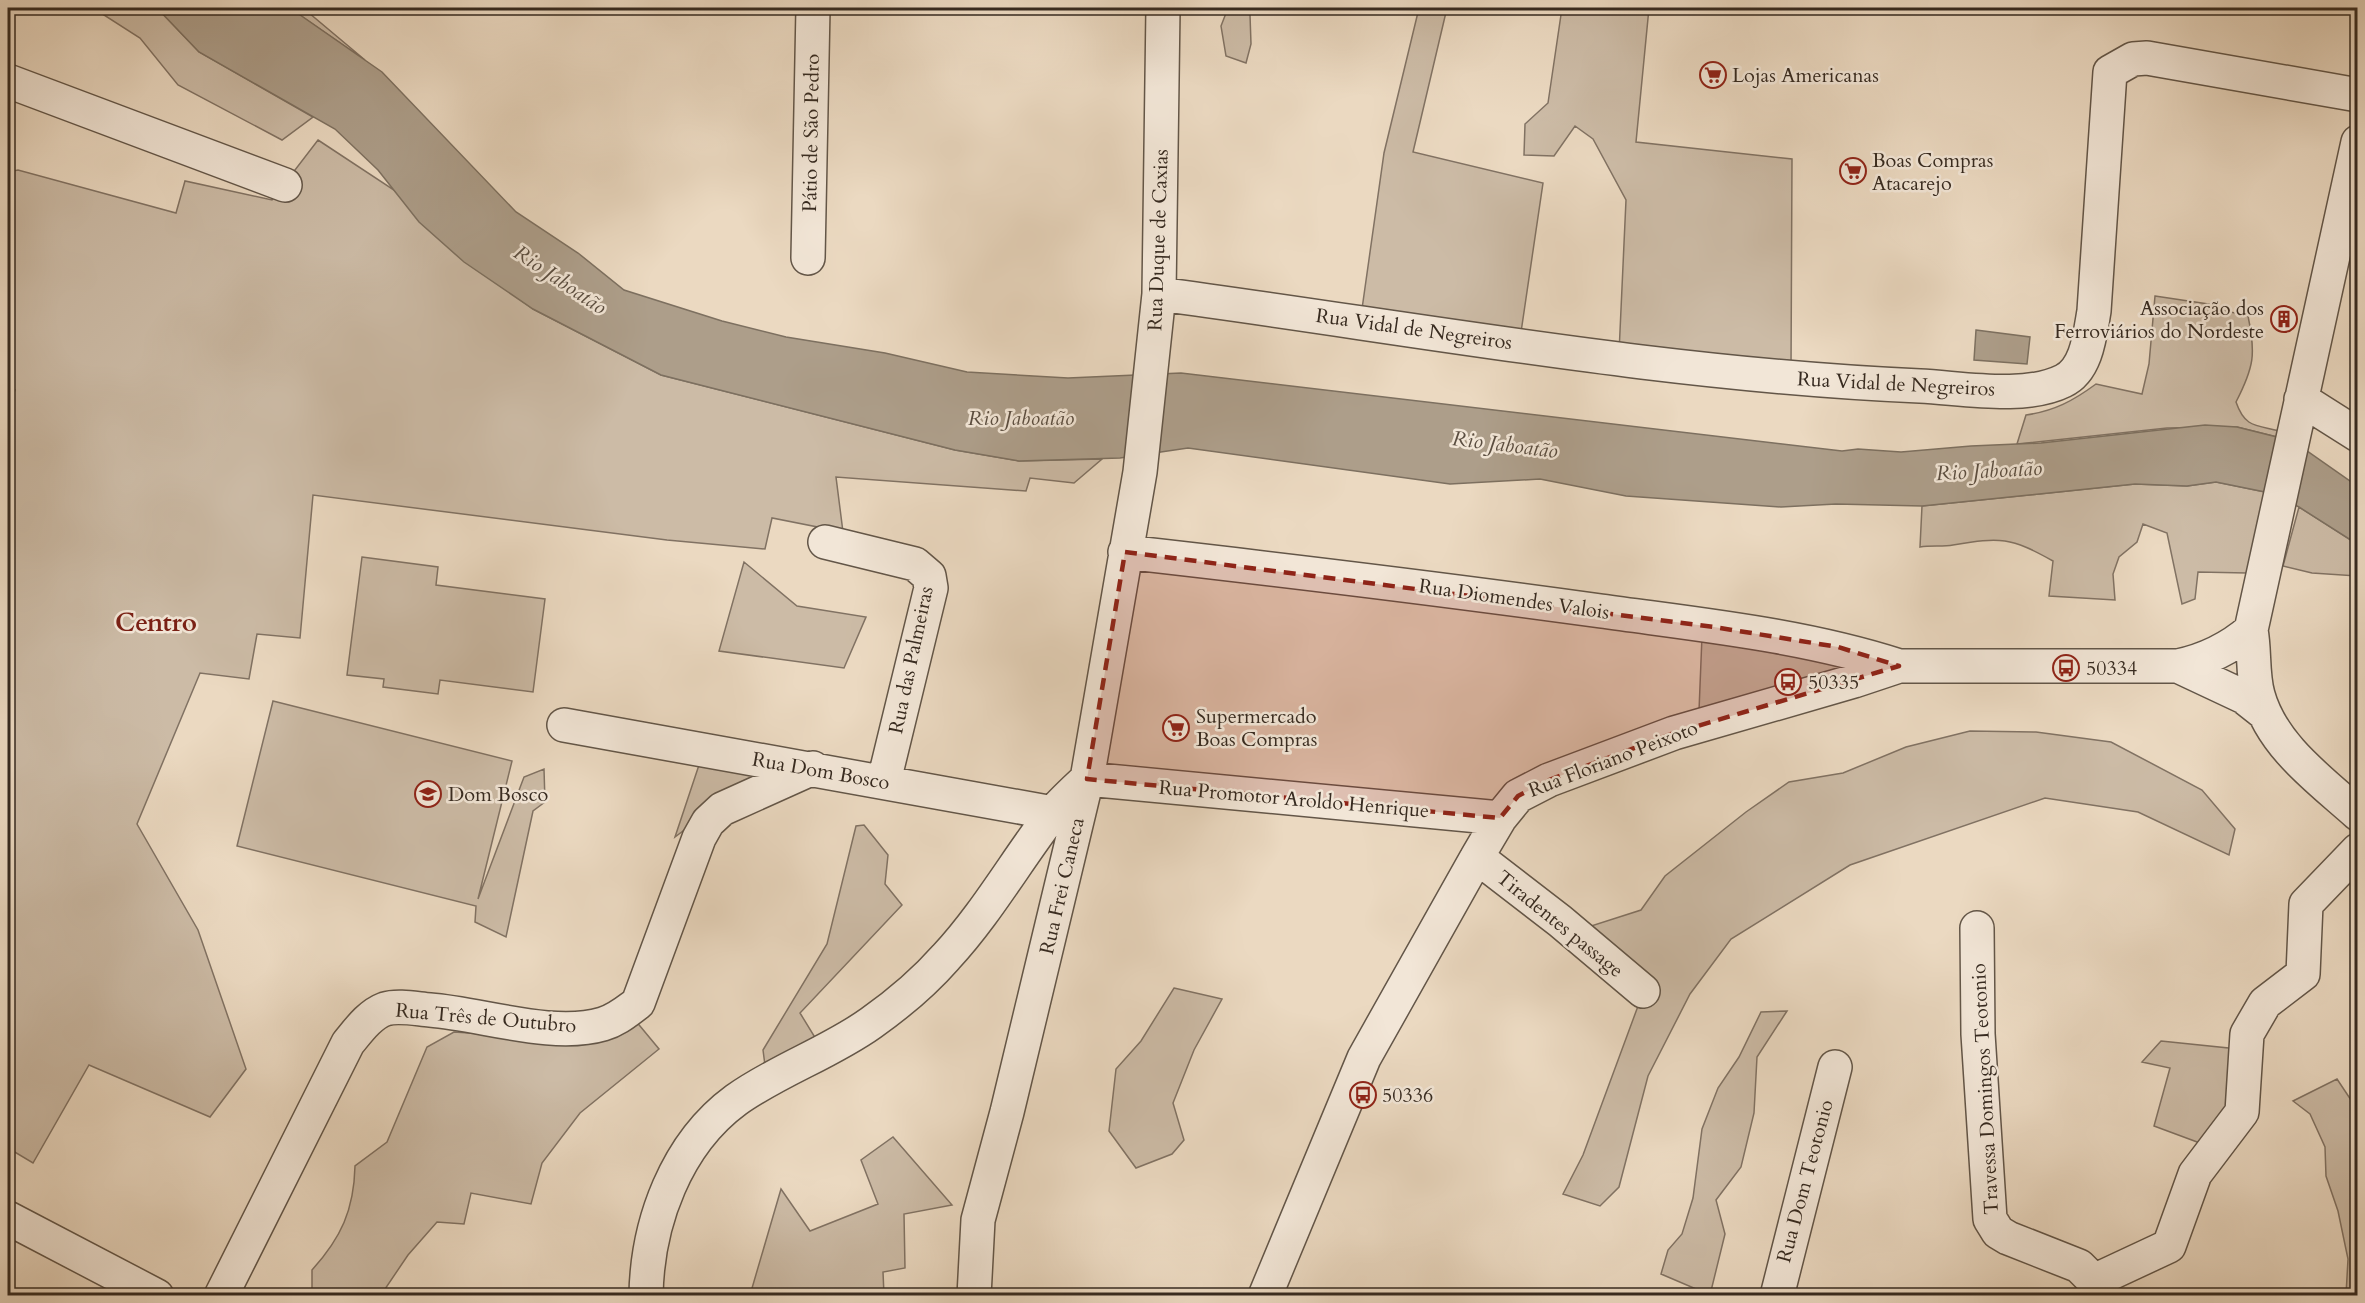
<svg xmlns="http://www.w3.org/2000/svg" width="2365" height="1303" viewBox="0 0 2365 1303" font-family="Cardo,serif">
	<rect width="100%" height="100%" fill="#ebd9c1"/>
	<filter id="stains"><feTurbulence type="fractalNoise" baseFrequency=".00333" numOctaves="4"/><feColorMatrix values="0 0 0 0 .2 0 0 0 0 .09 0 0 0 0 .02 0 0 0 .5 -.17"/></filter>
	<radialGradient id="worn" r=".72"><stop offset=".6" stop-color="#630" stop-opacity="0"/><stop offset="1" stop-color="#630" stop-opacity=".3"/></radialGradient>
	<!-- green -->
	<path fill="#ccbba6" stroke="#817263" stroke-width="1.5" d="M 93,8 L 157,8 L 199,52 L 313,117 L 282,140 L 178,85 L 140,38 Z
		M 290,8 L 303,8 L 365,60 L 294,11 Z
		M 1228,8 L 1238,8 L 1250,15 L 1251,44 L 1246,63 L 1226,56 L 1221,26 Z
		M 1419,8 L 1447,8 L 1413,152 L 1543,183 L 1520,339 L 1361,316 L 1384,153 Z
		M 1562,8 L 1649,8 L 1636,142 L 1792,159 L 1791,372 L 1619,353 L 1626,200 L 1593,139 L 1575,126 L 1554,156 L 1524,155 L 1525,124 L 1548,103 Z
		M 318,140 L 394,190 L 441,241 L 533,309 L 661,375 L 955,450 L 1019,461 L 1102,459 L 1074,483 L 1030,478 L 1026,491 L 836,477 L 843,532 L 772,518 L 765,549 L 667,540 L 313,495 L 300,638 L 257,634 L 249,679 L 200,673 L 137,824 L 198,930 L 246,1069 L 210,1117 L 89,1065 L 33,1163 L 8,1148 L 8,409 L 15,390 L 8,387 L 8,172 L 18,170 L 176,213 L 185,181 L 272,200 Z
		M 2155,296 L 2215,305 L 2222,310 L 2248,316 C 2256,354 2254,367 2236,402 C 2245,428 2256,425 2280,431 L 2281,438 L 2237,427 L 2167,428 L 2017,444 L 2026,415 C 2054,411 2073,401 2096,384 L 2142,394 L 2149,364 Z
		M 2216,482 L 2270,493 L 2253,570 L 2247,573 L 2198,572 L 2195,599 L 2182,604 L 2167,533 L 2143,524 L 2137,542 L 2119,557 L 2113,574 L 2115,600 L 2049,596 L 2053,561 C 2010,537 2001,537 1953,545 C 1943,547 1931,545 1920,547 L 1922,506 L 2135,484 L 2187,486 Z
		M 2299,507 L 2357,544 L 2357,576 L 2312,573 L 2283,566 Z
		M 362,557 L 438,567 L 436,585 L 545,599 L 533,692 L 440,680 L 438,694 L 383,687 L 384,679 L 347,675 Z
		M 744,562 L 797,606 L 866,617 L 844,668 L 719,651 Z
		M 1702,636 L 1839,652 L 1843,672 L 1699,711 Z
		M 273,701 L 512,761 L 478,899 L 524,777 L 544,769 L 545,802 L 533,811 L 506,937 L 475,922 L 476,906 L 237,846 Z
		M 1970,731 L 2036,732 L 2111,742 L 2202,790 L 2235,829 L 2229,855 L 2138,812 L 2045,798 L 1850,865 L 1731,939 L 1690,994 L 1648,1076 L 1619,1187 L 1600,1206 L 1563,1194 L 1583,1155 L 1648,979 L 1591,926 L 1641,910 L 1665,876 L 1746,812 L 1789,782 L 1843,773 L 1906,747 Z
		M 702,756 L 768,767 L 675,837 Z
		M 864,825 L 888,855 L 885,884 L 902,905 L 800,1013 L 819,1044 L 766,1073 L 763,1050 L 827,944 L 856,826 Z
		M 1174,988 L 1222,999 L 1194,1050 L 1173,1103 L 1184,1140 L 1172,1154 L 1136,1168 L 1109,1131 L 1116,1069 L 1141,1041 Z
		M 1787,1011 L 1757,1057 L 1754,1113 L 1741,1167 L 1716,1200 L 1725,1234 L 1710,1295 L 1661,1274 L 1668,1250 L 1682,1234 L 1693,1198 L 1702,1129 L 1718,1088 L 1739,1057 L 1761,1012 Z
		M 635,1020 L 659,1049 L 580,1113 L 542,1163 L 531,1204 L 471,1193 L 464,1224 L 437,1222 L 408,1255 L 381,1295 L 312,1295 L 312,1270 C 341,1238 354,1210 355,1166 L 387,1142 L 427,1047 L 454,1032 L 573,1040 Z
		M 2161,1041 L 2238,1049 L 2232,1108 L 2208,1146 L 2154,1126 L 2170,1068 L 2142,1062 Z
		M 2337,1079 L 2357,1109 L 2357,1295 L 2346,1295 L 2348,1259 L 2338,1211 L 2326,1176 L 2325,1147 L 2310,1114 L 2293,1101 Z
		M 893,1137 L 952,1205 L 904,1214 L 905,1268 L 883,1272 L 884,1295 L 750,1295 L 781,1189 L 810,1231 L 878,1204 L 861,1160 Z"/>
	<!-- water -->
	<path fill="#ad9e8a" stroke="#7d7060" stroke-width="1.5" d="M 157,8 L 290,8 L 382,72 L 516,212 L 578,253 L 624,290 L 722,321 L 786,337 L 885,353 L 967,372 L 1068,378 L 1181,373 L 1842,451 L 1858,449 L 1901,452 L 1971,446 L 2041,443 L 2205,425 L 2237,427 L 2281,438 L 2307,451 L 2357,486 L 2357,544 L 2299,507 L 2270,493 L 2216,482 L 2187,486 L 2135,484 L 1922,506 L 1836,504 L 1781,507 L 1626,496 L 1540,479 L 1450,484 L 1188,448 L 1120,458 L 1019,461 L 955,450 L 661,375 L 533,309 L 464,262 L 419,222 L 378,170 L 335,129 L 199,52 Z
		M 1976,330 L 2030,337 L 2027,364 L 1974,360 Z"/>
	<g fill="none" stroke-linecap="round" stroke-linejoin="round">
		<defs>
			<path id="minor" d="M 8,81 L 285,185
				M 2358,142 L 2251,630 C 2255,651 2252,674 2258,695 C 2272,746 2320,780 2358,814
				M 808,258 L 813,8
				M 1159,294 C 1413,328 1665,375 1920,386 C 1962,388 2025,400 2063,381 C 2087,370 2090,334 2094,311 L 2110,72 L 2133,59 L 2147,58 L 2358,95
				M 2301,399 L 2358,435
				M 825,542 L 915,564 L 929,576 L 931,588 L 884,781
				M 1125,552 C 1284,570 1442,589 1601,611 C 1701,625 1803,635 1899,666
				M 2178,666 L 2244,697 L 2263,712
				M 564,725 L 1053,813 L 1071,813
				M 1477,857 L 1560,921 L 1643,991
				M 1977,928 L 1978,1034 L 1990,1219 L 1998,1232 L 2008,1238 L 2079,1266 L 2094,1281 L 2096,1296
				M 8,1218 L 157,1296
				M 2094,1281 L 2169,1246 L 2195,1174 L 2242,1112 L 2247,1034 L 2265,1003 L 2303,974 L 2306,904 L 2358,850
				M 221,1296 L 348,1043 C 358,1031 369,1015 385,1009 C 398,1005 417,1009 430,1010 C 482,1014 553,1039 603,1024 C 617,1020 627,1011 638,1003 L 699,838 L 708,822 L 722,809 L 813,768
				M 646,1296 C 647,1223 676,1144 736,1100 C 778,1070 829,1053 871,1023 C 898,1004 924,982 946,957 C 986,914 1016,861 1052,814 C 1062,802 1075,790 1087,779 L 1500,818
				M 974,1296 L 978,1220 L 1007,1112 L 1087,779 L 1140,472 L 1159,294 L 1163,8
				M 1265,1296 L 1364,1058 L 1477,857 L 1500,818 L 1518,796 L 1549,780 L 1674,733 L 1854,681 L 1899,666 L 2178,666 C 2206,660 2229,649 2251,630
				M 1777,1296 L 1835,1067"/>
		</defs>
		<!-- minor casing -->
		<use href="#minor" stroke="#635648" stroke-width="36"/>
		<!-- minor -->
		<use href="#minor" stroke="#f2e6d7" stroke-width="33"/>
	</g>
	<!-- marked area -->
	<path fill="#8f2418" fill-opacity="0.2" stroke="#8f2418" stroke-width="4.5" stroke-dasharray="12 8" stroke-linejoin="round" d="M 1125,552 L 1714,627 L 1838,647 L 1899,666 L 1674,733 L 1549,780 L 1518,796 L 1500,818 L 1087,779 Z"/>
	<!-- icons -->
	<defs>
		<symbol id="supermarket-ring" viewBox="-11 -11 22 22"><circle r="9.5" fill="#f2e6d7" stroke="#8f2418" stroke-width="1.5"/><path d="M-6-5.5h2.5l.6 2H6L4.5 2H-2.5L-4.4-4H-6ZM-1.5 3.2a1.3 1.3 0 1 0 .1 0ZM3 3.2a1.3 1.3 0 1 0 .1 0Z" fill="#8f2418"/></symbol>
		<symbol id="building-ring" viewBox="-11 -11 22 22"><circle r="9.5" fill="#f2e6d7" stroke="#8f2418" stroke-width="1.5"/><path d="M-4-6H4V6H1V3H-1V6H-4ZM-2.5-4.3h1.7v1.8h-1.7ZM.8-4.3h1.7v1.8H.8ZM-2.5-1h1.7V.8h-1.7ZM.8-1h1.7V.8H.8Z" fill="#8f2418"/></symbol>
		<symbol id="bus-ring" viewBox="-11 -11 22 22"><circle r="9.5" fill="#f2e6d7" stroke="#8f2418" stroke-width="1.5"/><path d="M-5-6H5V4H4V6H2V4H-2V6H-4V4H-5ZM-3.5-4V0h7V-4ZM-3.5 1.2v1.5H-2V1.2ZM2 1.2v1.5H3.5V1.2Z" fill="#8f2418"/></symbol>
		<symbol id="school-ring" viewBox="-11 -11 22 22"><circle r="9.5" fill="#f2e6d7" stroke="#8f2418" stroke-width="1.5"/><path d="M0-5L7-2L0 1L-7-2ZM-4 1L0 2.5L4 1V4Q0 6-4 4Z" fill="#8f2418"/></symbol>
	</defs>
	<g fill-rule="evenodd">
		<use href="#supermarket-ring" x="1698" y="60" width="30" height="30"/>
		<use href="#supermarket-ring" x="1838" y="156" width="30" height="30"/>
		<use href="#building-ring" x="2269" y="304" width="30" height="30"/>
		<use href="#bus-ring" x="2051" y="653" width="30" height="30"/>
		<use href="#bus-ring" x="1773" y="667" width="30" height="30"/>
		<use href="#supermarket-ring" x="1161" y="713" width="30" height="30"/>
		<use href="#school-ring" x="413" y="779" width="30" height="30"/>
		<use href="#bus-ring" x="1348" y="1080" width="30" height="30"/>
	</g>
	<g text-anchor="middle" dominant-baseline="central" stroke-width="5" stroke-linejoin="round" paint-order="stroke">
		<!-- poi labels -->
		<g font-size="20" fill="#362a20" stroke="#f2e6d7" text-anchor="start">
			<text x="1732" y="75">Lojas Americanas</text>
			<text x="1872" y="160">Boas Compras<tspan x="1872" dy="23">Atacarejo</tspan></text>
			<text x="2264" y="308" text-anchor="end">Associação dos<tspan x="2264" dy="23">Ferroviários do Nordeste</tspan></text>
			<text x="2086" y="668">50334</text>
			<text x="1808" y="682">50335</text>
			<text x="1196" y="716">Supermercado<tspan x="1196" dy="23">Boas Compras</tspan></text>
			<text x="448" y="794">Dom Bosco</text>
			<text x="1382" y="1095">50336</text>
		</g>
		<!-- street labels -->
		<g font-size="20" fill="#362a20" stroke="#f2e6d7">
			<text transform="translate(811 133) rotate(-89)">Pátio de São Pedro</text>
			<text transform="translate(1158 240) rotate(-88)">Rua Duque de Caxias</text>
			<text transform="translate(1414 329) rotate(8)">Rua Vidal de Negreiros</text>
			<text transform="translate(1896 384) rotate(3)">Rua Vidal de Negreiros</text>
			<text transform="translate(1514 599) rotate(8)">Rua Diomendes Valois</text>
			<text transform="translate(911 660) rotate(-78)">Rua das Palmeiras</text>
			<text transform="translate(1613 759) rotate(-21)">Rua Floriano Peixoto</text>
			<text transform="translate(821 771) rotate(10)">Rua Dom Bosco</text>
			<text transform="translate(1294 799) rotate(5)">Rua Promotor Aroldo Henrique</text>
			<text transform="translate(1062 886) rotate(-77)">Rua Frei Caneca</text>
			<text transform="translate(1560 924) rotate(39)">Tiradentes passage</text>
			<text transform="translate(486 1018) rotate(5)">Rua Três de Outubro</text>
			<text transform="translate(1985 1089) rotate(-93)">Travessa Domingos Teotonio</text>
			<text transform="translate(1805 1181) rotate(-75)">Rua Dom Teotonio</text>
		</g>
		<!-- water labels -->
		<g font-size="21" font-style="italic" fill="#5a4d40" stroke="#f2e6d7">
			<text transform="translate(560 280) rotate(34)">Rio Jaboatão</text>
			<text x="1021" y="418">Rio Jaboatão</text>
			<text transform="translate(1505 445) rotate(7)">Rio Jaboatão</text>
			<text transform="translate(1989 471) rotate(-3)">Rio Jaboatão</text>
		</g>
		<!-- district labels -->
		<g font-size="26" font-weight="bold" fill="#7a1f14" stroke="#f2e6d7">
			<text x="156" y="622">Centro</text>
		</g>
	</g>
	<!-- margin -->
	<rect width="2365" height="1303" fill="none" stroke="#ebd9c1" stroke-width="30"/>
	<rect x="9" y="9" width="2347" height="1285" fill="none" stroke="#362a20" stroke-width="3"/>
	<rect x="15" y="15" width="2335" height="1273" fill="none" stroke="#362a20" stroke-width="1.5"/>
	<rect width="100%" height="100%" filter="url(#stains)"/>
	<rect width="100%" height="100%" fill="url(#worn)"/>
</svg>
